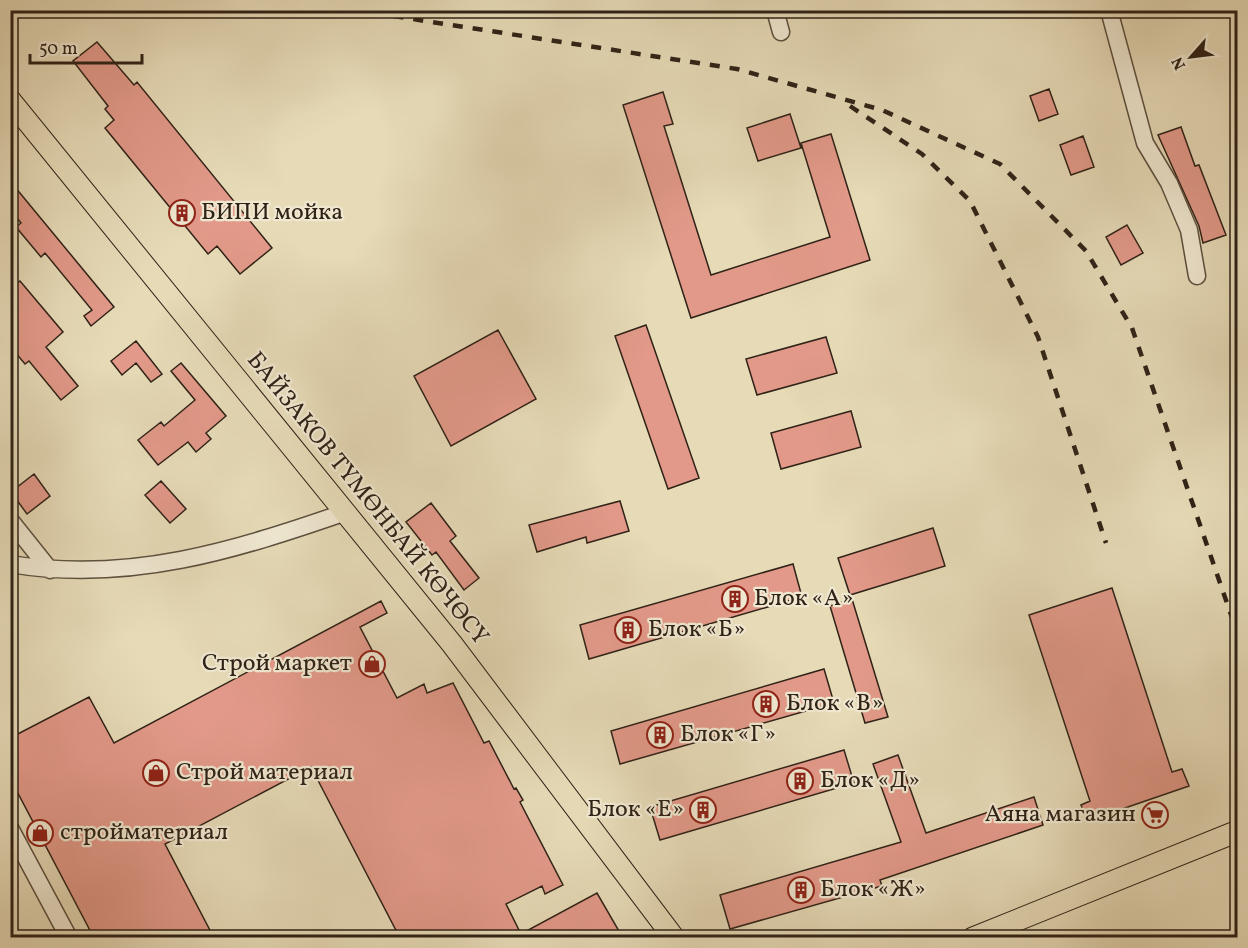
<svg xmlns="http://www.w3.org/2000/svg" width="1248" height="948" viewBox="0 0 1248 948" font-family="Vollkorn,serif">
	<rect width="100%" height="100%" fill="#e6dab7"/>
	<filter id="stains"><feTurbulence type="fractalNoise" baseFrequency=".00333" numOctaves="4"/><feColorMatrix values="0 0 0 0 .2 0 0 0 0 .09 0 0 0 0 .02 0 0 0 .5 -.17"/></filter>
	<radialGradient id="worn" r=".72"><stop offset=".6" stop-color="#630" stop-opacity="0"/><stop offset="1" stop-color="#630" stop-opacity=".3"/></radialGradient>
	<!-- building -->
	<path fill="#e29989" stroke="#2f2217" stroke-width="1.5" d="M 97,42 L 134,85 L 137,82 L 272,248 L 240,274 L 217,246 L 208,254 L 105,128 L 114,120 L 105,109 L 108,106 L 73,61 Z
		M 1049,89 L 1058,114 L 1039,121 L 1030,96 Z
		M 663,92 L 673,124 L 664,126 L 711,275 L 830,237 L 801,143 L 831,134 L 870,260 L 691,318 L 623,105 Z
		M 790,114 L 801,148 L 758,161 L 747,128 Z
		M 1181,127 L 1195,166 L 1199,165 L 1226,235 L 1203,243 L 1199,226 L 1158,135 Z
		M 1083,136 L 1094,167 L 1071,175 L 1060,145 Z
		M 10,181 L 114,307 L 91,326 L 84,316 L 92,310 L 45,253 L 41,257 L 16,227 L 21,223 L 10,209 Z
		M 1127,225 L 1143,253 L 1121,265 L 1106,237 Z
		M 20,281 L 63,332 L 46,347 L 78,386 L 61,400 L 29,361 L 25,364 L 10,346 L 10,289 Z
		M 646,325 L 699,478 L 668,489 L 615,336 Z
		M 498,330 L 536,399 L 451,446 L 414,376 Z
		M 826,337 L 837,373 L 757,395 L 746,359 Z
		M 136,341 L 162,374 L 151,382 L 136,363 L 122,375 L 111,361 Z
		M 181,363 L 226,416 L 206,433 L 211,439 L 196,452 L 188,442 L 158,465 L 138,440 L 161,422 L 164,426 L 195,400 L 171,371 Z
		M 851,411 L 861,447 L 781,469 L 771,433 Z
		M 34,474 L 50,496 L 27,514 L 11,492 Z
		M 161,481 L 186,509 L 170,523 L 145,495 Z
		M 620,501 L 629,531 L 587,543 L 586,537 L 537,552 L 529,525 Z
		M 431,503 L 456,536 L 450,541 L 479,578 L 464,590 L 436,552 L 432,555 L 406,522 Z
		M 933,528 L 945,566 L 850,595 L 838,558 Z
		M 793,564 L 802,597 L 589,659 L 580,625 Z
		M 1112,588 L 1172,772 L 1182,769 L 1189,786 L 1087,821 L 1081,805 L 1090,801 L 1029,615 Z
		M 852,599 L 888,717 L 865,723 L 830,606 Z
		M 381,601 L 387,613 L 360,627 L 397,698 L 424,684 L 427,693 L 453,683 L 484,743 L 489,741 L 514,789 L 516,788 L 523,800 L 520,802 L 563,885 L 545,894 L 542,886 L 506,904 L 521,934 L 597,893 L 623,938 L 400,938 L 311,767 L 165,844 L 214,938 L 94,938 L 10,778 L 10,738 L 89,697 L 114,743 Z
		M 824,669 L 834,703 L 620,764 L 611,731 Z
		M 844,750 L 854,783 L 660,840 L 650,807 Z
		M 898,755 L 926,833 L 1034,797 L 1043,825 L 880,880 L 882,886 L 730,929 L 720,895 L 901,842 L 873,764 Z"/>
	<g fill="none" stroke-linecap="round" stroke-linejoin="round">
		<defs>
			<path id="minor" d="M 775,10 L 781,32
				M 1109,10 L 1145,143 L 1169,183 L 1189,230 L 1197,276
				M 10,520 L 50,570
				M 10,564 C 129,584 236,550 346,512
				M 10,828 L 69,938"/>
			<path id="major" d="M 10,100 L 452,644 L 674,938
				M 973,938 L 1238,831"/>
		</defs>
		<!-- minor casing -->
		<use href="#minor" stroke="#5d503f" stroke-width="19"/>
		<!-- major casing -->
		<use href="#major" stroke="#2f2217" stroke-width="23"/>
		<!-- minor -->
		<use href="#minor" stroke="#efe7d0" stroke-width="16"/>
		<!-- major -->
		<use href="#major" stroke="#e6dab7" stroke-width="21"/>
		<!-- rail -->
		<path stroke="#2f2217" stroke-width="4.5" stroke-dasharray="10 10" stroke-linecap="butt" d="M 354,10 L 737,69 L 882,110 L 1000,164 L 1086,251 L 1132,328 L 1238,635
			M 850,106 L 922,154 L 970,201 L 1038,337 L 1106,543"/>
	</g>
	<!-- icons -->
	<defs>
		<symbol id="building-ring" viewBox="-11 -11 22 22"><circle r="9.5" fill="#efe7d0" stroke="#8f2418" stroke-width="1.5"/><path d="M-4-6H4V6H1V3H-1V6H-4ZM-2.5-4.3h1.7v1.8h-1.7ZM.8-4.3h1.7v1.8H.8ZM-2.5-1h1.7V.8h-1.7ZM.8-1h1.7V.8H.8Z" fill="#8f2418"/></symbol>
		<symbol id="shop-ring" viewBox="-11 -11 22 22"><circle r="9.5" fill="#efe7d0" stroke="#8f2418" stroke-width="1.5"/><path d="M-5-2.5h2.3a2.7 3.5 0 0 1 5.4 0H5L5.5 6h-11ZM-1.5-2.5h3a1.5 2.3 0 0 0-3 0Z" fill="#8f2418"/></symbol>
		<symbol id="supermarket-ring" viewBox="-11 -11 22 22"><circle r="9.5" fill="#efe7d0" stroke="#8f2418" stroke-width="1.5"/><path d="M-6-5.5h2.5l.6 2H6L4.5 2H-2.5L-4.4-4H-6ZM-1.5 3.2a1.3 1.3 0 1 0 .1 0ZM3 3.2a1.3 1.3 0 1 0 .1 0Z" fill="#8f2418"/></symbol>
	</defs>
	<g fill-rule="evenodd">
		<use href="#building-ring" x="167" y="198" width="30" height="30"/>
		<use href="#building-ring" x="720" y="584" width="30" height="30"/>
		<use href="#building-ring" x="613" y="615" width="30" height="30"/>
		<use href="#shop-ring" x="357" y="649" width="30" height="30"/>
		<use href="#building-ring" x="751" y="689" width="30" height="30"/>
		<use href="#building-ring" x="645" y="720" width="30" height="30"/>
		<use href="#shop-ring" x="141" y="758" width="30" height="30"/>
		<use href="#building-ring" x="785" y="766" width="30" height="30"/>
		<use href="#building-ring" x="688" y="795" width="30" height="30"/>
		<use href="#supermarket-ring" x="1140" y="800" width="30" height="30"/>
		<use href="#shop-ring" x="25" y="818" width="30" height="30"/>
		<use href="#building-ring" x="786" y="875" width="30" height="30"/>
	</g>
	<g text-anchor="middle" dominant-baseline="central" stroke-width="4.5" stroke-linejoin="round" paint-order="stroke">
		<!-- poi labels -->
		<g font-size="24" fill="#2f2217" stroke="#efe7d0" text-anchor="start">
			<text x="201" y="213">БИПИ мойка</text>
			<text x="754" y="599">Блок «А»</text>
			<text x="648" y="630">Блок «Б»</text>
			<text x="352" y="664" text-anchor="end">Строй маркет</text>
			<text x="786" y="704">Блок «В»</text>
			<text x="680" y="735">Блок «Г»</text>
			<text x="176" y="773">Строй материал</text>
			<text x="820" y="781">Блок «Д»</text>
			<text x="684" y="810" text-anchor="end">Блок «Е»</text>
			<text x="1136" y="815" text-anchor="end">Аяна магазин</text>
			<text x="60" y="833">стройматериал</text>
			<text x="820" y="890">Блок «Ж»</text>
		</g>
		<!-- street labels -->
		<g font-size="24" fill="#2f2217" stroke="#efe7d0">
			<text transform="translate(367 499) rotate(51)">БАЙЗАКОВ ТҮМӨНБАЙ КӨЧӨСҮ</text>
		</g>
	</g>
	<!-- margin -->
	<rect width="1248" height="948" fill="none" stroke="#e6dab7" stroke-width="36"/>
	<rect x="12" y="12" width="1224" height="924" fill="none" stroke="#2f2217" stroke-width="3"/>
	<rect x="18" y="18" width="1212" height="912" fill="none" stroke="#2f2217" stroke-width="1.5"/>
	<!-- north arrow -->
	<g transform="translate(1191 57) rotate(242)" stroke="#efe7d0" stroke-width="4.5" paint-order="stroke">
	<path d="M0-4.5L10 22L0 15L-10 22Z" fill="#2f2217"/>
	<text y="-9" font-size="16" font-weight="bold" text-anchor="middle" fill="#2f2217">N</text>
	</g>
	<!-- scale -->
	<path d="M30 54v9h112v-9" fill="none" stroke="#2f2217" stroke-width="3"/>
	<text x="39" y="54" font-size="18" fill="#2f2217" stroke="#efe7d0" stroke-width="4.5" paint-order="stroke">50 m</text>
	<rect width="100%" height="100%" filter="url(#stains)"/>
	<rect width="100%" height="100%" fill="url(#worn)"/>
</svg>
